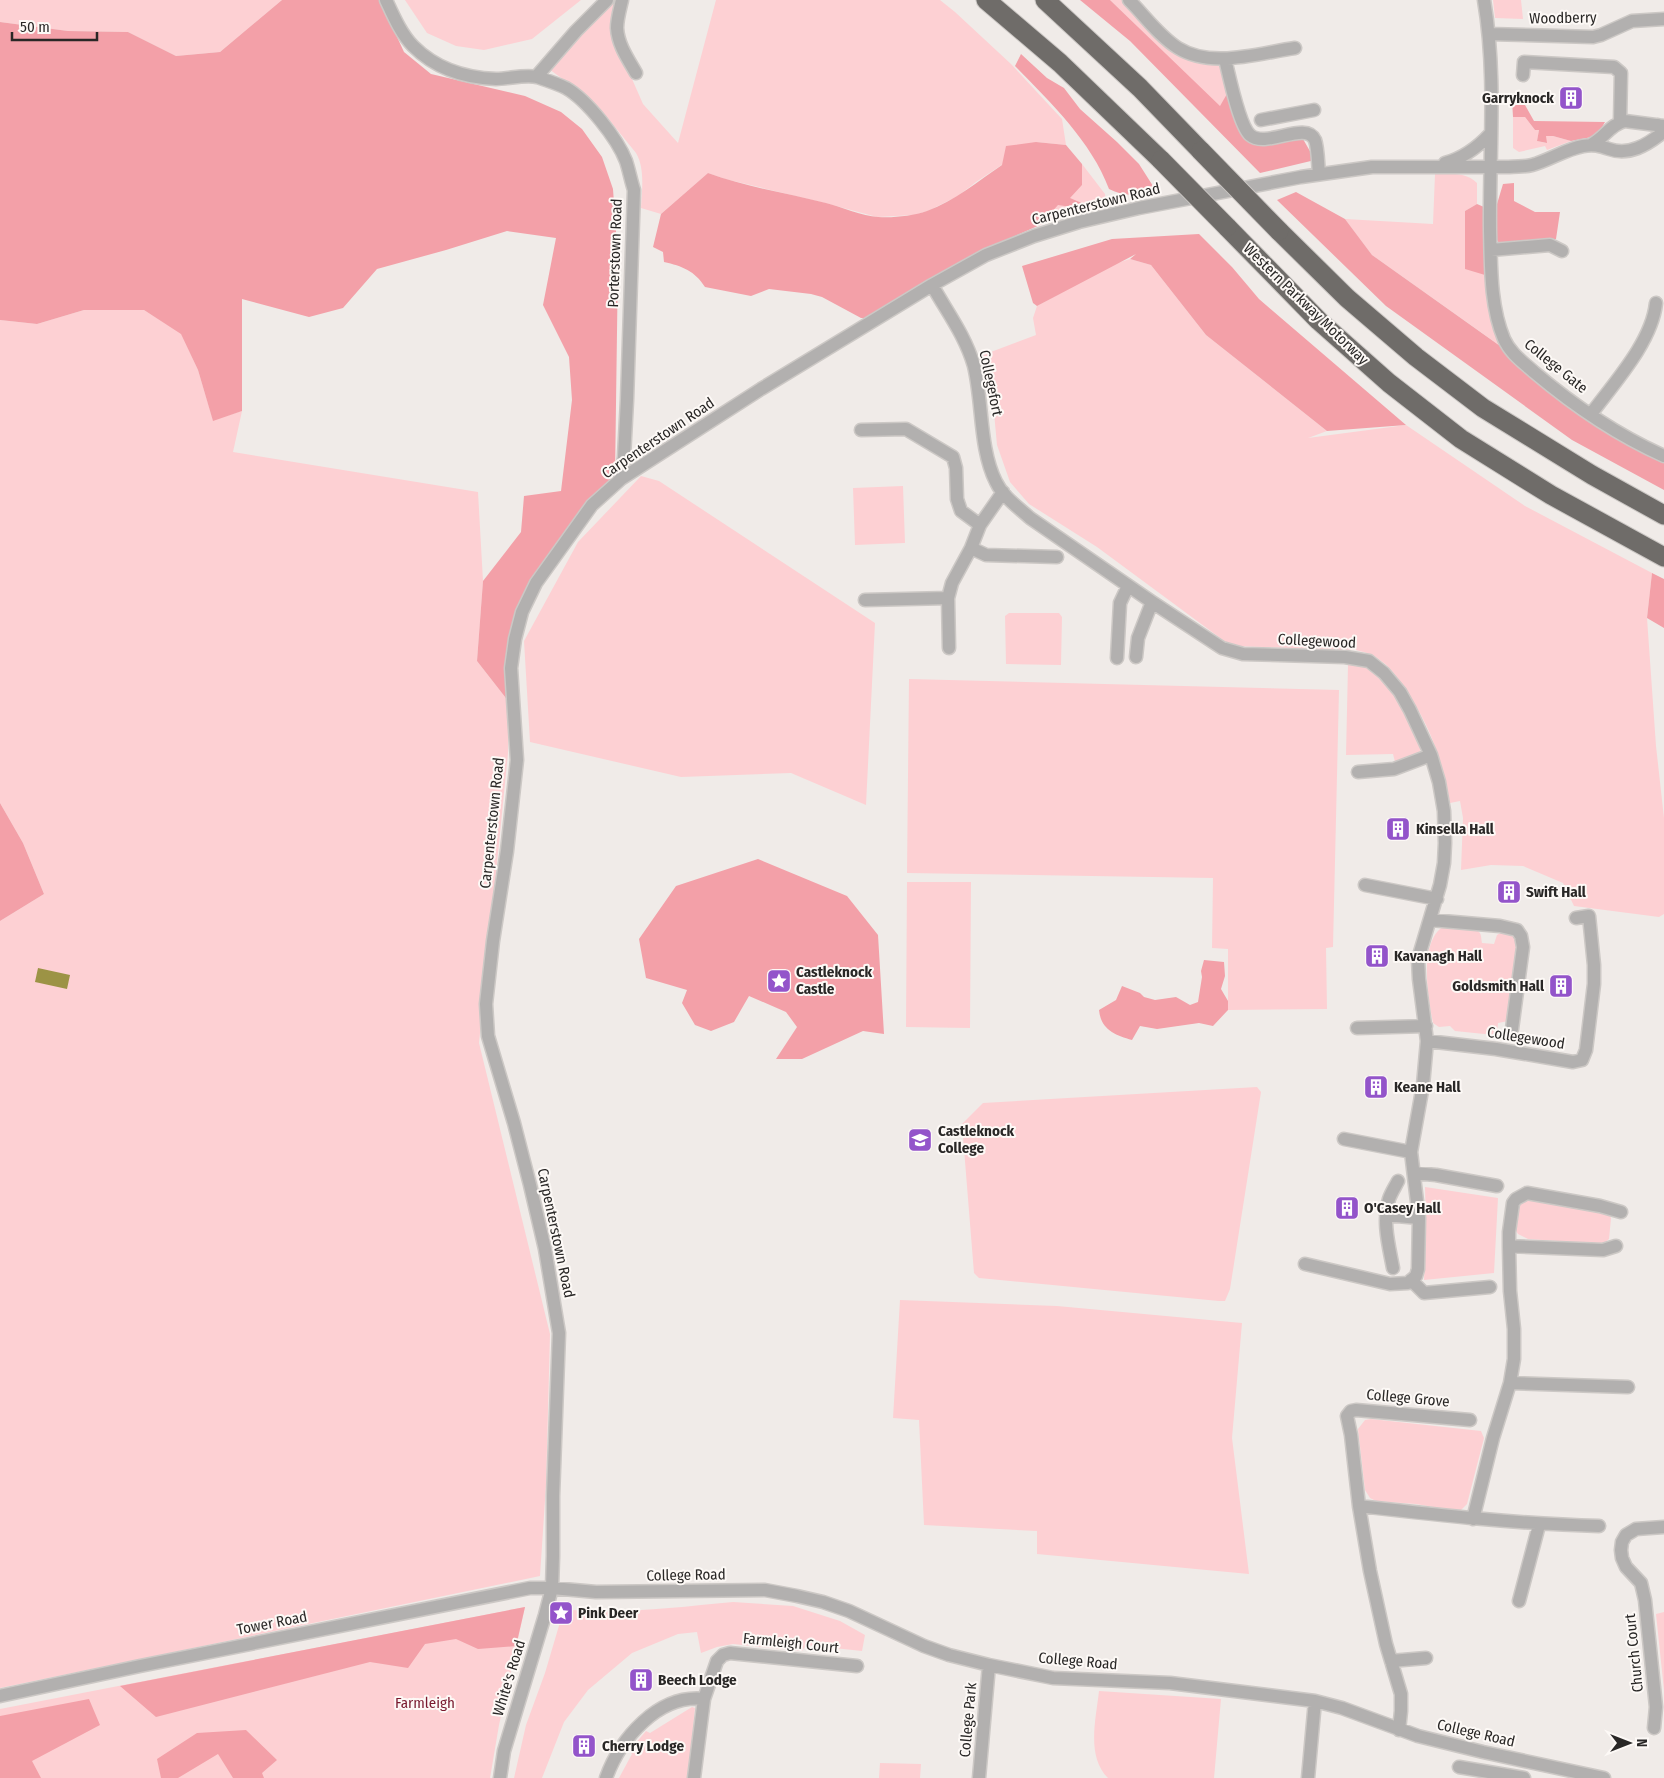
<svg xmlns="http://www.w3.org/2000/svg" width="1664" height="1778" viewBox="0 0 1664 1778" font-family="'Fira Sans Condensed',sans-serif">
	<rect width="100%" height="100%" fill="#f0ebe8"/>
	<!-- green -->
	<path fill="#fdd0d3" d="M 0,0 L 282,0 L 220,52 L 176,56 L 128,32 L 68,31 L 0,22 Z
		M 405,0 L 581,0 L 532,39 L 484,50 L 456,46 L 427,33 Z
		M 612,0 L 616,0 L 611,31 L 643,104 L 678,143 L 716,0 L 940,0 L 955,12 L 1011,64 L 1062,119 L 1066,145 L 1036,142 L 976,182 L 958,196 L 928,211 L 914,215 L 877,217 L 825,203 L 725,179 L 708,173 L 661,214 L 641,208 C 642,190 645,168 636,153 L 602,111 L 587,97 L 549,69 Z
		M 1110,0 L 1124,0 L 1189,59 L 1221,66 L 1228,92 L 1220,107 Z
		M 1493,0 L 1521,0 L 1523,19 L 1495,18 Z
		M 1513,117 L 1525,117 L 1535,130 L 1539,130 L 1537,141 L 1546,143 L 1545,136 L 1553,136 L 1571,141 L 1547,150 L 1545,146 L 1519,152 L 1513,148 Z
		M 1082,164 L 1105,194 L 1106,201 L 1091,211 L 1061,218 L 1040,225 L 1056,202 L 1082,185 Z
		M 1435,174 C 1450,174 1466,172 1477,183 L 1477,204 L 1465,211 L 1485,275 L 1506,350 L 1372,255 L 1345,219 L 1433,224 Z
		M 1130,259 L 1151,265 L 1206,335 L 1327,431 L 1308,438 L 1406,425 L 1525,506 L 1652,573 L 1647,618 L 1656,746 L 1664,818 L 1664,914 L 1659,917 L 1574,906 L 1563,883 L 1523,866 L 1491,865 L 1461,870 L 1463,818 L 1460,801 L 1450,803 C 1442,760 1430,725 1405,689 C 1397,677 1390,666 1377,658 C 1371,653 1363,652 1356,650 L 1231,646 L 1097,547 L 1029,504 L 1010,482 L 997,445 L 991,380 L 983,355 L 1036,335 L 1033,318 L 1037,306 L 1114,264 Z
		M 84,310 L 144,310 L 181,333 L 198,370 L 213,420 L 242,411 L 233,452 L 478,492 L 483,581 L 477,661 L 509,702 L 508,753 L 479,1043 L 550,1334 L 546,1485 L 540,1576 L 0,1688 L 0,921 L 44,894 L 23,843 L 0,803 L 0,320 L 37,324 Z
		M 641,476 L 659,481 L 875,623 L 866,805 L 791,773 L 681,777 L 530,742 L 524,641 L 578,542 Z
		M 903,486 L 905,543 L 855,545 L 853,488 Z
		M 1009,613 L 1059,613 L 1062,617 L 1061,665 L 1006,664 L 1005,616 Z
		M 1348,665 C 1353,665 1359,664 1364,666 C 1389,672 1410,725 1422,746 L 1419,753 L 1395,762 L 1393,754 L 1346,755 Z
		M 909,679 L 1339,690 L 1333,947 L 1326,948 L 1327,1009 L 1228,1010 L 1228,949 L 1212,948 L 1213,878 L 907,873 Z
		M 907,882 L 971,882 L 970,1028 L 906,1027 Z
		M 1444,926 C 1451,927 1473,926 1478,931 C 1482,934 1481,939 1482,943 L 1494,944 L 1497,935 L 1502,932 L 1514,934 L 1518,942 L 1508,1021 L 1498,1023 L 1497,1032 L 1494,1035 L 1455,1031 L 1450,1026 L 1439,1027 L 1433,1023 C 1428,997 1418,942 1444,926 Z
		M 1257,1087 L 1261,1092 L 1230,1289 L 1225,1301 L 1219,1301 L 979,1278 L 974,1273 L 962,1124 L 983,1103 Z
		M 1425,1187 L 1498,1198 L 1494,1273 L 1424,1280 L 1426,1229 Z
		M 1527,1200 L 1546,1201 L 1608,1213 L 1611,1218 L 1609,1239 L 1603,1244 L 1528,1239 L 1518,1234 L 1513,1226 L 1519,1205 Z
		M 900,1300 L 1057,1306 L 1242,1323 L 1232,1438 L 1249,1574 L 1037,1554 L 1037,1531 L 924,1525 L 919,1420 L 893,1418 Z
		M 1371,1419 L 1481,1431 L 1484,1438 L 1467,1504 L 1461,1510 L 1445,1509 L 1416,1504 L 1376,1501 L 1370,1498 L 1365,1490 L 1358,1429 L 1365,1420 Z
		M 733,1602 L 793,1606 L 840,1621 L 865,1635 L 862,1651 L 806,1645 L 802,1651 L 733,1644 L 717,1647 L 701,1653 L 697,1632 L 678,1634 L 632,1653 L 588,1690 L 564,1722 L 542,1778 L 514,1778 L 526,1725 L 545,1673 L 558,1629 L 561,1619 L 572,1610 C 626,1614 679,1607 733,1602 Z
		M 525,1607 L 499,1725 L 490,1778 L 0,1778 L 0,1709 Z
		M 1664,1612 L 1664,1690 L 1656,1614 Z
		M 1099,1691 L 1221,1699 L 1214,1778 L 1108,1778 C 1086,1756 1096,1719 1099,1691 Z
		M 692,1707 L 695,1708 L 688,1778 L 619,1778 L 632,1754 L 629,1751 L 646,1731 L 650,1733 Z
		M 880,1763 L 921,1764 L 920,1778 L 879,1778 Z"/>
	<!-- forest -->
	<path fill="#f3a0a8" d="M 282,0 L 380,0 L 404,52 L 431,74 L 525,96 L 561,112 L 582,129 L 602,157 L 613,189 L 618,260 L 615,476 L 588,503 L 557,542 L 532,580 L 509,702 L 477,661 L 483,581 L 521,532 L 524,496 L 561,491 L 572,400 L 569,357 L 543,305 L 556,238 L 507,231 L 446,250 L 377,269 L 343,308 L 309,317 L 242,299 L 242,411 L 213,421 L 198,370 L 181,334 L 144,310 L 84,310 L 37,324 L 0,320 L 0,22 L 68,31 L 128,32 L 176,56 L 220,52 Z
		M 1080,0 L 1110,0 L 1220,106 L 1228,92 L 1256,145 L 1303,139 L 1315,160 L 1260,173 L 1130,41 Z
		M 1021,54 L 1047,78 L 1064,88 L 1080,109 L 1117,142 L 1139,164 L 1153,186 C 1138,197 1126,197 1109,189 C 1091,141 1050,102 1015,66 Z
		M 1512,100 L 1515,100 L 1515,105 L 1525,105 L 1534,121 L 1605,122 L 1597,136 L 1571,141 L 1553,136 L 1546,136 L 1547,143 L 1537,141 L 1539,130 L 1535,130 L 1525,117 L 1513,117 Z
		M 1036,142 L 1066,145 L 1082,164 L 1082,185 L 1070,198 L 1091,207 L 1071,207 L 1058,205 L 1040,225 L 983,250 L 865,318 L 861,318 L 822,297 L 811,294 L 769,289 L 751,296 L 705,287 C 695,271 682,266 664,262 L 663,252 L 653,247 L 661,214 L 708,173 C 746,187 787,193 826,203 C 842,207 862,216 878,217 C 893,218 913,216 927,211 C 955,201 978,181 1002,165 L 1006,146 Z
		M 1514,183 L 1514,201 L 1535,212 L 1560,212 L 1556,239 L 1499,243 L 1493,234 L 1497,204 L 1503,184 Z
		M 1296,192 L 1345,219 L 1372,255 L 1524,363 L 1664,457 L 1664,490 L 1572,440 L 1386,306 L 1277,200 Z
		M 1477,204 L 1484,207 L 1485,275 L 1465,269 L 1465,211 Z
		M 1199,234 L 1232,267 L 1259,299 L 1406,425 L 1327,431 L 1206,335 L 1151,265 L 1130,259 L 1136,254 L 1037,306 L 1033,303 L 1022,266 L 1112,239 Z
		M 1652,573 L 1664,579 L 1664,628 L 1647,618 Z
		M 0,803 L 23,843 L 44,894 L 0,921 Z
		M 758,859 L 847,896 L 878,935 L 884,1034 L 863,1031 L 802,1059 L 776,1059 L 797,1027 L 786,1012 L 749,996 L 734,1022 L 711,1031 L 695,1025 L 682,1003 L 687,990 L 646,978 L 639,939 L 676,886 Z
		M 1204,960 L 1224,962 L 1225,976 L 1221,989 L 1228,1001 L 1228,1010 L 1213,1026 L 1199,1023 L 1157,1029 L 1140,1026 L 1132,1040 C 1115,1035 1101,1030 1099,1010 L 1116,1000 L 1122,986 L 1140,993 L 1144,997 L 1155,1000 L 1176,997 L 1190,1005 L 1198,1002 L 1202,977 L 1201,971 Z
		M 525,1607 L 516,1646 L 478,1649 L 456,1639 L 425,1644 L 408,1668 L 370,1662 L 156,1717 L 120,1686 Z
		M 89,1699 L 100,1725 L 32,1761 L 41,1778 L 0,1778 L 0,1716 Z
		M 246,1730 L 277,1760 L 262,1773 L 264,1778 L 233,1778 L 218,1754 L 178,1778 L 161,1778 L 157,1759 L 197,1733 Z"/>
	<!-- water -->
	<path fill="#9c9345" d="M 38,968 L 70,975 L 67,989 L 35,982 Z"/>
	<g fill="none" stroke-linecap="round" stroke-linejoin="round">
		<defs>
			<path id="minor" d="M 386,0 C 393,15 401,34 413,46 C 435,68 465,78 496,79 C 509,79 525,74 537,77 C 546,80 558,84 566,88 C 587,100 617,138 626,161 C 629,170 631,181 634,190 L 627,400 L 624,457 L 621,479
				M 622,0 C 620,9 617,19 617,28 C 618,45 628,59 636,73
				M 1129,0 C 1145,16 1159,36 1178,48 C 1212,69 1259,53 1295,48
				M 1484,0 C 1497,76 1489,154 1490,230 C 1491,265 1490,306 1504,339 C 1510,353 1523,362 1534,372 C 1573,405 1617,435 1664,456
				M 1489,34 L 1593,37 L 1601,35 L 1632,21 L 1664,19
				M 1225,59 C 1229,75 1239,125 1250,135 C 1266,149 1306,120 1315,140 C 1318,148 1318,165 1319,174
				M 1523,75 L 1524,62 L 1614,67 L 1621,73 L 1620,122
				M 536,77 L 576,31 L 607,0
				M 1261,120 L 1314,110
				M 1592,144 C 1604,138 1611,124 1625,121 L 1664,126
				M 1445,163 C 1463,158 1477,148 1490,134
				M 1491,250 L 1550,245 L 1562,251
				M 932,285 C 947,312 965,335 974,366 C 983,403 979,448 996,482 C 1003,497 1018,507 1030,518 L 1152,602 L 1222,648 L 1243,654 L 1345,657 L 1369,661 L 1384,673 L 1400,692 L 1410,710 L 1431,755 L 1439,782 L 1444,811 L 1445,843 L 1444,863 L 1440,885 L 1418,959 L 1419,979 L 1427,1041 L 1423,1085 L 1411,1152 L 1419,1218 L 1418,1269 L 1416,1276 L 1408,1283 L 1390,1284 L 1305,1264
				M 1591,414 C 1614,383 1652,342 1656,303
				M 861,430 L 906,429 L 953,457 L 956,468 L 957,499 L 961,511 L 980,525
				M 971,548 L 986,555 L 1057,557
				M 865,600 L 948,598
				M 949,648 L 948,598 L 952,583 L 971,548 L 980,525 L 1003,492
				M 1136,657 L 1138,638 L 1152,602
				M 1117,658 L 1120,603 L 1128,586
				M 1358,772 L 1394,769 L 1431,755
				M 1365,885 L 1437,899
				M 1431,920 L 1500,926 L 1517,930 L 1521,936 L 1523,947 L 1512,1029
				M 1357,1028 L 1426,1026
				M 1427,1041 L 1496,1049 L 1573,1062 L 1582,1060 L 1586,1050 L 1594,984 L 1594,965 L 1589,916 L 1576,918
				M 1344,1139 L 1411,1152
				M 1414,1173 L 1436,1175 L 1497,1186
				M 1386,1215 L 1419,1218
				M 1616,1246 L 1603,1250 L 1509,1246 L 1509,1232 L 1513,1203 L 1516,1199 L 1527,1193 L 1600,1206 L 1621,1212
				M 1393,1268 C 1389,1246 1382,1222 1389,1199 C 1391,1193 1395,1187 1398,1181
				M 1411,1280 L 1424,1293 L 1490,1287
				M 1510,1383 L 1628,1387
				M 1359,1506 C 1439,1515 1518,1524 1599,1526
				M 1473,1519 L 1493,1438 L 1510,1383 L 1514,1359 L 1514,1329 L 1510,1291 L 1509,1246
				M 1519,1601 L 1539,1525
				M 1391,1661 L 1426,1658
				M 0,1696 L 140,1666 L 530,1588 L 552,1588 L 596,1592 L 765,1590 L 797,1596 L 823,1602 L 849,1611 L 924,1646 L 949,1655 L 989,1665 L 1053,1678 L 1170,1683 L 1315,1701 L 1342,1708 L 1418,1736 L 1483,1752 L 1604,1778
				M 1654,1728 L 1656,1707 L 1645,1600 L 1641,1583 L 1626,1567 L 1622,1558 L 1621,1550 L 1622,1542 L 1626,1535 L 1636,1529 L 1664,1527
				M 1399,1730 L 1401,1711 L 1401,1694 L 1386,1644 L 1370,1571 L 1359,1506 L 1351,1435 L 1347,1416 L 1351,1411 L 1356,1410 L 1470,1420
				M 1459,1767 L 1524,1778
				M 500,1778 L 504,1751 L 545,1615 L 552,1588 L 553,1556 L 553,1496 L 559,1333 L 545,1249 L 530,1185 L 514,1123 L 488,1036 L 486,1004 L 493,941 L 507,851 L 517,760 L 511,668 L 515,639 L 522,612 L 536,583 L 592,505 L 621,479 L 761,389 L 932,285 L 986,255 L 1034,236 L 1079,222 L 1139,208 L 1301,177 L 1372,167 L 1509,167 C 1517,166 1525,167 1532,165 C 1550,160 1566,149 1583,146 C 1594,144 1600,146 1609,149 C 1629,156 1647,145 1662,133 L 1658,125
				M 606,1778 C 620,1739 658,1694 704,1699
				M 694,1778 L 704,1699 L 717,1661 L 723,1655 L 730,1653 L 857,1666
				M 979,1778 L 989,1665
				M 1308,1778 L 1315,1701"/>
			<path id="highway" d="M 986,0 L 1060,63 L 1161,160
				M 1045,0 L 1140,88 L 1201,151
				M 1227,227 L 1319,321 L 1389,383 L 1461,439 L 1551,495 L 1664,557
				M 1279,231 L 1347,298 L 1416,357 L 1483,408 L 1592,475 L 1664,515"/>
		</defs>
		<!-- minor casing -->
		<use href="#minor" stroke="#ccc8c5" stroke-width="15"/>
		<!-- highway casing -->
		<use href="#highway" stroke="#ccc8c5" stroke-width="21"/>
		<!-- minor -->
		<use href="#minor" stroke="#b2b0af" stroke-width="12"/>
		<!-- highway -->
		<use href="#highway" stroke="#6f6c69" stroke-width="19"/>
		<defs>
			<path id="highway-bridge" d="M 1201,151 L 1279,231
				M 1161,160 L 1227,227"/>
		</defs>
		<!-- highway-bridge casing -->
		<use href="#highway-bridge" stroke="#ccc8c5" stroke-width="21" stroke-linecap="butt"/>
		<!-- highway-bridge -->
		<use href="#highway-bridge" stroke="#6f6c69" stroke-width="19"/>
	</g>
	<!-- icons -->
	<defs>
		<symbol id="building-square" viewBox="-11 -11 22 22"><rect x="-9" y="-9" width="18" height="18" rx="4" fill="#9354ca" stroke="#fdf9f6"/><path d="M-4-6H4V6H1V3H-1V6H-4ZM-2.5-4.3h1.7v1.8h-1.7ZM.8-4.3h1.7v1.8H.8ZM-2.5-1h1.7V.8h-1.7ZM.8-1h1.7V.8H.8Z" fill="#fff"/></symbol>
		<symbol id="sight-square" viewBox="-11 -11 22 22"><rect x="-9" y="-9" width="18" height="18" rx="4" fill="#9354ca" stroke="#fdf9f6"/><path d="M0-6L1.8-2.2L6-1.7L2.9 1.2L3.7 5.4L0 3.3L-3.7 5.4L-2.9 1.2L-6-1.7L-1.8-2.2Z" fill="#fff"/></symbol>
		<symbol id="school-square" viewBox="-11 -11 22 22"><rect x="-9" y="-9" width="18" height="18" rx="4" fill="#9354ca" stroke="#fdf9f6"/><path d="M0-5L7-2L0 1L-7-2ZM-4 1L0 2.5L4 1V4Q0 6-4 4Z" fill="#fff"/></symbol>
	</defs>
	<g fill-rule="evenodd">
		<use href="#building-square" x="1557" y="84" width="28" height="28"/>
		<use href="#building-square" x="1384" y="815" width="28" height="28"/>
		<use href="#building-square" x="1495" y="878" width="28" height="28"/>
		<use href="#building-square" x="1363" y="942" width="28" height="28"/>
		<use href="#sight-square" x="765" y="967" width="28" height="28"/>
		<use href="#building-square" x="1547" y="972" width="28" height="28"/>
		<use href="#building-square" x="1362" y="1073" width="28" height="28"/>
		<use href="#school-square" x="906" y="1126" width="28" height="28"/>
		<use href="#building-square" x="1333" y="1194" width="28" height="28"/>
		<use href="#sight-square" x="547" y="1599" width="28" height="28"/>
		<use href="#building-square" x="627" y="1666" width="28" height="28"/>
		<use href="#building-square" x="570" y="1732" width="28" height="28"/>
	</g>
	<g text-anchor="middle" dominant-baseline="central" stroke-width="4" stroke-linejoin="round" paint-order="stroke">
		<!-- street labels -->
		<g font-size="15" fill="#292726" stroke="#fdf9f6">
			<text transform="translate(1563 18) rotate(-1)">Woodberry</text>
			<text transform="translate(1096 204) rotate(-14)">Carpenterstown Road</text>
			<text transform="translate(615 253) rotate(-88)">Porterstown Road</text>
			<text transform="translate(1306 304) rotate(44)">Western Parkway Motorway</text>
			<text transform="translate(1556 366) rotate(39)">College Gate</text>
			<text transform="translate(991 383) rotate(78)">Collegefort</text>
			<text transform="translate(658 438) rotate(-34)">Carpenterstown Road</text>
			<text transform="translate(1317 641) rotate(3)">Collegewood</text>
			<text transform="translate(492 823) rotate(-84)">Carpenterstown Road</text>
			<text transform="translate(1526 1038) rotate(9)">Collegewood</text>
			<text transform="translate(556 1233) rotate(78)">Carpenterstown Road</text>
			<text transform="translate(1408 1398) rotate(5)">College Grove</text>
			<text transform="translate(686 1575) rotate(-1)">College Road</text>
			<text transform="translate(272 1623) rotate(-11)">Tower Road</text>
			<text transform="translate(791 1643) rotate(6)">Farmleigh Court</text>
			<text transform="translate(1634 1653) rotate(-96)">Church Court</text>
			<text transform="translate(1078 1661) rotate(5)">College Road</text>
			<text transform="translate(509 1678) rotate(-73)">White's Road</text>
			<text transform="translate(968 1720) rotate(-85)">College Park</text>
			<text transform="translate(1476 1733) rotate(13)">College Road</text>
		</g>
		<!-- poi labels -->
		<g font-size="15" font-weight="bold" fill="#292726" stroke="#fdf9f6" text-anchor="start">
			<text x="1554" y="98" text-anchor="end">Garryknock</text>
			<text x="1416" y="829">Kinsella Hall</text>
			<text x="1526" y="892">Swift Hall</text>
			<text x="1394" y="956">Kavanagh Hall</text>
			<text x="796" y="972">Castleknock<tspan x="796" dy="17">Castle</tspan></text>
			<text x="1544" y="986" text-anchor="end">Goldsmith Hall</text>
			<text x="1394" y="1087">Keane Hall</text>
			<text x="938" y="1131">Castleknock<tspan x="938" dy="17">College</tspan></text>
			<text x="1364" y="1208">O'Casey Hall</text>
			<text x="578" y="1613">Pink Deer</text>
			<text x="658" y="1680">Beech Lodge</text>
			<text x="602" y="1746">Cherry Lodge</text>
		</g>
		<!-- park labels -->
		<g font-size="15" fill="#79192e" stroke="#fdf9f6">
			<text x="425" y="1703">Farmleigh</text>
		</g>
	</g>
	<!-- north arrow -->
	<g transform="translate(1629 1743) rotate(90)" stroke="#fdf9f6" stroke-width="4" paint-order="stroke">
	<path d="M0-4L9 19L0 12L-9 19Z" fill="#292726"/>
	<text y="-8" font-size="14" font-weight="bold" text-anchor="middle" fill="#292726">N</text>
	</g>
	<!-- scale -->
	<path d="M12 32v8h85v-8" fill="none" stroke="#292726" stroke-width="2.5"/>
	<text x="20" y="32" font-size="15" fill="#292726" stroke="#fdf9f6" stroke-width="4" paint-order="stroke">50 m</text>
</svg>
